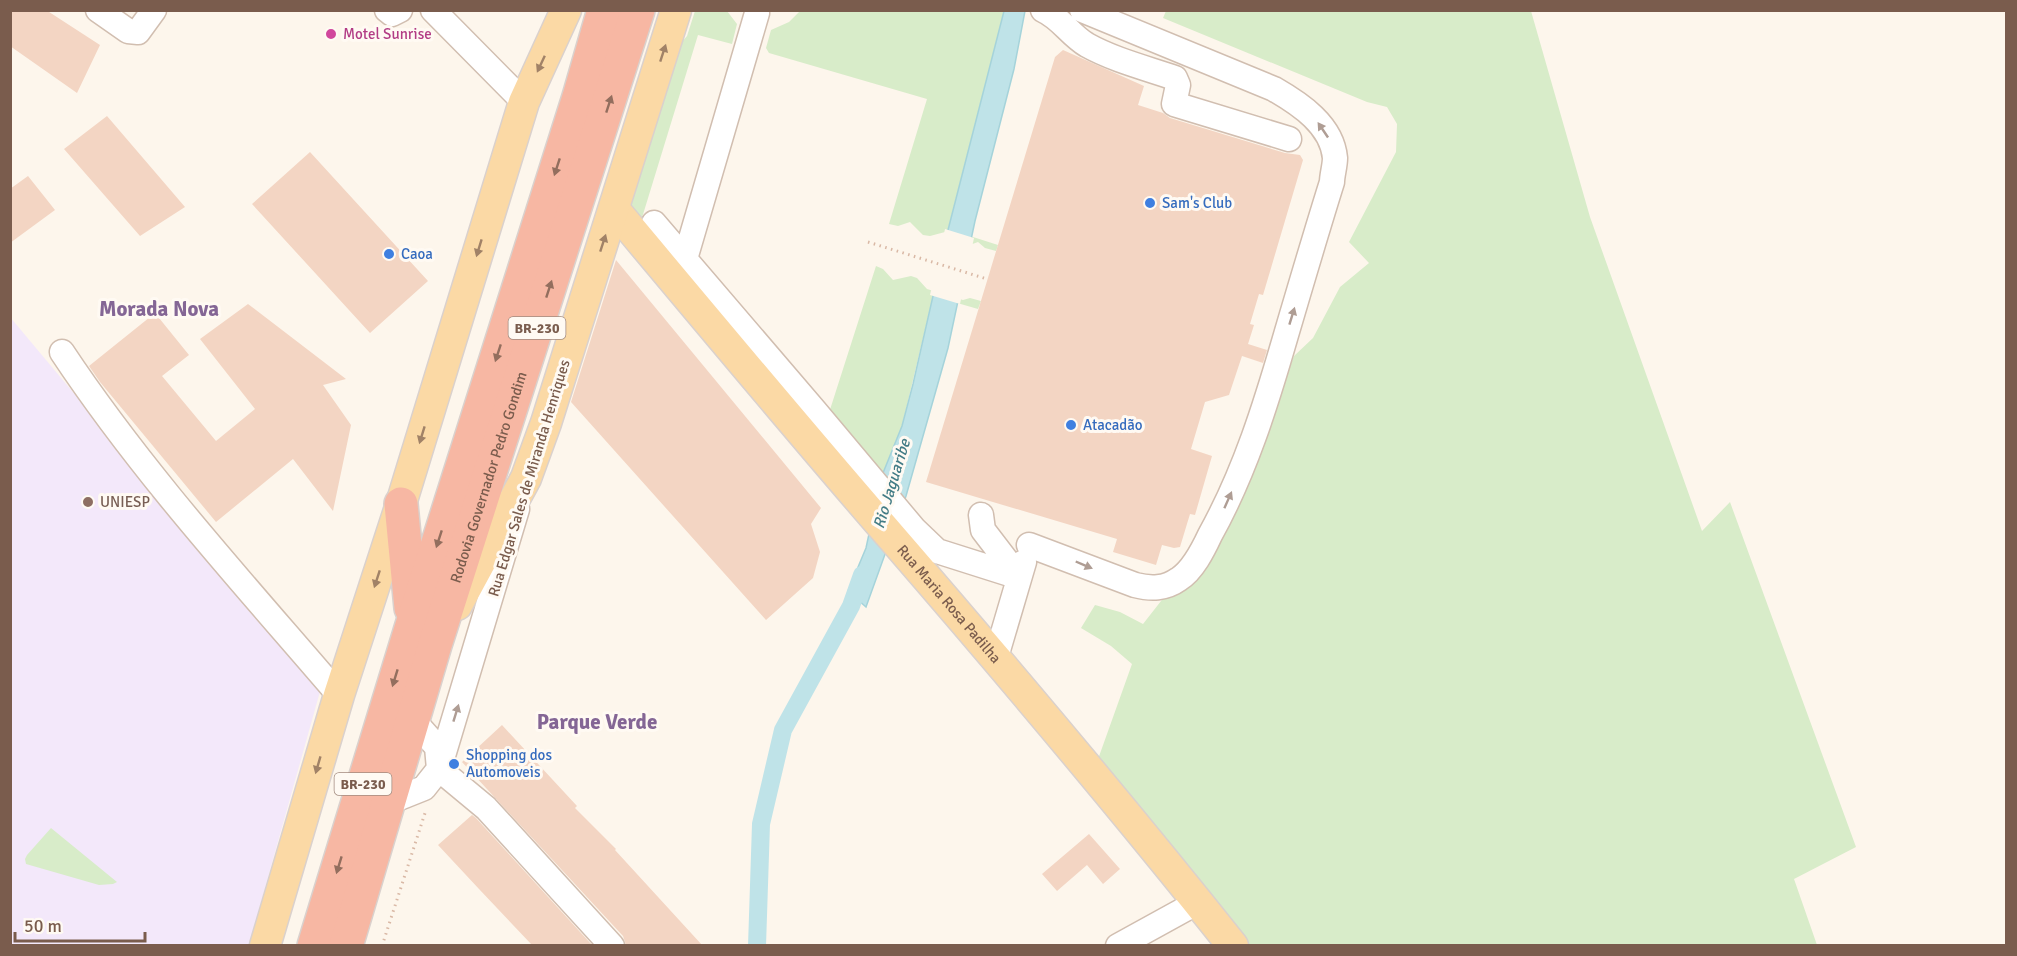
<svg xmlns="http://www.w3.org/2000/svg" width="2017" height="956" viewBox="0 0 2017 956" font-family="Signika,sans-serif">
	<rect width="100%" height="100%" fill="#fdf6ec"/>
	<!-- education -->
	<path fill="#f3e8fa" d="M 10,317 L 321,688 L 249,945 L 11,945 Z"/>
	<!-- green -->
	<path fill="#d8ecc9" d="M 695,11 L 727,11 L 737,24 L 732,44 L 698,35 L 641,221 L 628,209 L 681,43 L 687,36 Z
		M 800,11 L 1004,11 L 948,229 L 998,245 L 996,251 L 985,248 L 978,242 L 967,246 L 945,232 L 930,236 L 923,235 L 910,222 L 898,226 L 889,224 L 927,99 L 769,53 L 766,48 L 771,30 L 789,22 Z
		M 1166,11 L 1531,11 L 1590,217 L 1702,531 L 1730,502 L 1856,847 L 1794,879 L 1817,945 L 1250,945 L 1097,762 L 1132,664 L 1111,646 L 1081,628 L 1095,605 L 1120,612 L 1143,624 L 1172,587 L 1265,433 L 1294,356 L 1313,338 L 1340,287 L 1369,263 L 1349,242 L 1396,152 L 1397,124 L 1387,107 L 1367,102 L 1163,18 Z
		M 876,266 L 883,269 L 893,280 L 911,276 L 917,278 L 927,289 L 963,300 L 970,298 L 981,301 L 978,309 L 933,296 L 902,426 L 881,478 L 827,419 Z
		M 51,828 L 117,882 L 113,884 L 99,885 L 26,864 L 25,859 L 27,855 Z"/>
	<!-- water -->
	<path fill="#bfe3e8" stroke="#a5d3da" stroke-width="1.5" d="M 1004,11 L 1025,11 L 1014,69 L 975,221 L 948,348 L 906,496 L 866,607 L 848,591 L 866,548 L 881,478 L 902,426 L 913,384 L 948,230 Z"/>
	<!-- pier -->
	<path fill="#fdf6ec" d="M 945,229 L 974,238 L 960,304 L 930,295 Z"/>
	<g fill="none" stroke-linecap="round" stroke-linejoin="round">
		<!-- canal -->
		<path stroke="#bfe3e8" stroke-width="18" d="M 757,946 L 761,824 L 783,730 L 851,606 L 862,575"/>
	</g>
	<!-- building -->
	<path fill="#f3d5c3" d="M 10,10 L 46,10 L 100,45 L 77,93 L 10,46 Z
		M 1063,50 L 1144,86 L 1138,105 L 1163,113 L 1170,118 L 1285,153 L 1300,155 L 1303,160 L 1263,295 L 1259,294 L 1250,324 L 1254,325 L 1248,344 L 1267,350 L 1263,363 L 1242,356 L 1229,395 L 1205,402 L 1191,449 L 1212,456 L 1195,515 L 1190,514 L 1180,547 L 1174,548 L 1162,545 L 1156,565 L 1113,552 L 1117,539 L 926,482 L 1055,57 Z
		M 107,116 L 185,207 L 140,236 L 64,149 Z
		M 310,152 L 428,281 L 370,333 L 252,204 Z
		M 28,176 L 55,210 L 10,243 L 10,189 Z
		M 616,260 L 821,508 L 811,524 L 820,552 L 813,578 L 766,620 L 571,402 Z
		M 248,304 L 346,379 L 323,385 L 351,425 L 333,511 L 293,459 L 216,522 L 100,382 L 89,366 L 155,313 L 189,355 L 162,376 L 216,441 L 255,409 L 200,339 Z
		M 502,725 L 577,806 L 575,808 L 616,849 L 615,850 L 702,945 L 626,945 L 623,936 L 462,762 Z
		M 472,815 L 476,818 L 592,945 L 532,945 L 479,889 L 438,845 Z
		M 1089,834 L 1120,869 L 1103,884 L 1087,865 L 1057,891 L 1042,874 Z"/>
	<g fill="none" stroke-linecap="round" stroke-linejoin="round">
		<defs>
			<path id="minor" d="M 98,10 L 128,31 L 138,32 L 154,10
				M 387,10 L 392,14 L 400,10
				M 433,10 L 524,102
				M 1043,10 C 1061,18 1070,35 1087,45 C 1114,60 1146,68 1175,78 L 1178,85 L 1174,104 L 1289,139
				M 654,223 L 815,411 L 914,529 L 937,551 L 1019,577
				M 685,259 L 757,13
				M 62,352 C 143,474 244,584 339,695
				M 981,515 L 983,530 L 1019,577
				M 1029,545 L 1135,585 C 1151,589 1165,589 1179,579 C 1193,570 1203,550 1210,535 C 1245,472 1266,404 1286,335 C 1301,284 1316,233 1332,182 C 1332,175 1335,166 1335,158 C 1332,125 1300,104 1274,89 L 1082,10
				M 996,657 L 1024,562
				M 413,720 L 437,747 L 439,769 L 486,808 L 612,946
				M 389,802 L 424,788 L 439,769 L 517,509
				M 1118,946 L 1198,902"/>
			<g id="major">
				<path id="s1" d="M 614,209 C 707,320 800,432 895,541 C 1010,674 1123,808 1233,946"/>
				<path d="M 457,605 L 526,478 L 546,423 L 676,10"/>
				<path d="M 265,946 L 339,695 L 401,504 L 524,102 L 566,10"/>
			</g>
			<g id="highway">
				<path d="M 401,504 L 411,608"/>
				<path d="M 314,946 L 413,622 L 579,97 L 604,10"/>
				<path id="s2" d="M 346,946 L 435,645 L 638,10"/>
			</g>
		</defs>
		<!-- minor casing -->
		<use href="#minor" stroke="#d1beb0" stroke-width="27"/>
		<!-- major casing -->
		<use href="#major" stroke="#dad1cd" stroke-width="33"/>
		<!-- highway casing -->
		<use href="#highway" stroke="#dad1cd" stroke-width="36"/>
		<!-- path -->
		<path stroke="#d9b8a5" stroke-width="3" stroke-dasharray="1.5 4.5" stroke-linecap="butt" d="M 868,242 L 987,279
			M 382,946 L 426,810"/>
		<!-- minor -->
		<use href="#minor" stroke="#fff" stroke-width="24"/>
		<!-- major -->
		<use href="#major" stroke="#fbd9a5" stroke-width="30"/>
		<!-- highway -->
		<use href="#highway" stroke="#f7b7a3" stroke-width="33"/>
	</g>
	<!-- one-way arrows -->
	<defs><path id="oneway-solid" d="M-6-.8H1V-3.2L6.5 0L1 3.2V.8H-6Z" transform="scale(1.5)"/></defs>
	<g fill="#a18267">
		<use href="#oneway-solid" transform="translate(663 53) rotate(-72)"/>
		<use href="#oneway-solid" transform="translate(541 64) rotate(115)"/>
		<use href="#oneway-solid" transform="translate(603 243) rotate(-72)"/>
		<use href="#oneway-solid" transform="translate(479 248) rotate(107)"/>
		<use href="#oneway-solid" transform="translate(422 435) rotate(107)"/>
		<use href="#oneway-solid" transform="translate(377 579) rotate(108)"/>
		<use href="#oneway-solid" transform="translate(318 765) rotate(106)"/>
	</g>
	<g fill="#936e5e">
		<use href="#oneway-solid" transform="translate(609 104) rotate(-72)"/>
		<use href="#oneway-solid" transform="translate(557 167) rotate(108)"/>
		<use href="#oneway-solid" transform="translate(549 289) rotate(-72)"/>
		<use href="#oneway-solid" transform="translate(498 353) rotate(108)"/>
		<use href="#oneway-solid" transform="translate(439 539) rotate(108)"/>
		<use href="#oneway-solid" transform="translate(395 678) rotate(107)"/>
		<use href="#oneway-solid" transform="translate(339 865) rotate(107)"/>
	</g>
	<g fill="#af9d94">
		<use href="#oneway-solid" transform="translate(1323 130) rotate(-124)"/>
		<use href="#oneway-solid" transform="translate(1292 316) rotate(-73)"/>
		<use href="#oneway-solid" transform="translate(1228 500) rotate(-66)"/>
		<use href="#oneway-solid" transform="translate(1084 565) rotate(23)"/>
		<use href="#oneway-solid" transform="translate(456 713) rotate(-73)"/>
	</g>
	<!-- markers -->
	<circle fill="#d1479c" stroke="#fffaf3" stroke-width="2" cx="331" cy="34" r="6"/>
	<g fill="#3f7fe0" stroke="#fffaf3" stroke-width="2">
		<circle cx="1150" cy="203" r="6"/>
		<circle cx="389" cy="254" r="6"/>
		<circle cx="1071" cy="425" r="6"/>
		<circle cx="454" cy="764" r="6"/>
	</g>
	<circle fill="#8d6e63" stroke="#fffaf3" stroke-width="2" cx="88" cy="502" r="6"/>
	<g text-anchor="middle" dominant-baseline="central" stroke-width="6" stroke-linejoin="round" paint-order="stroke">
		<!-- shield labels -->
		<g fill="#fffaf3" stroke="#a28b7f" stroke-width="1.5">
			<rect x="508.5" y="317" width="57" height="22" rx="4.5"/>
			<rect x="334.5" y="773" width="57" height="22" rx="4.5"/>
		</g>
		<g font-size="14" font-weight="bold" fill="#7a5c4d">
			<text x="537" y="328">BR-230</text>
			<text x="363" y="784">BR-230</text>
		</g>
		<!-- hotel labels -->
		<g font-size="15" fill="#b23c85" stroke="#fffaf3" text-anchor="start">
			<text x="343" y="34">Motel Sunrise</text>
		</g>
		<!-- shop labels -->
		<g font-size="15" fill="#366cbe" stroke="#fffaf3" text-anchor="start">
			<text x="1162" y="203">Sam's Club</text>
			<text x="401" y="254">Caoa</text>
			<text x="1083" y="425">Atacadão</text>
			<text x="466" y="755">Shopping dos<tspan x="466" dy="17">Automoveis</tspan></text>
		</g>
		<!-- street labels -->
		<g font-size="15" fill="#7a5c4d" stroke="#fffaf3">
			<text stroke="none"><textPath href="#s2" startOffset="490">Rodovia Governador Pedro Gondim</textPath></text>
			<text transform="translate(529 478) rotate(-73)">Rua Edgar Sales de Miranda Henriques</text>
			<text stroke="none"><textPath href="#s1" startOffset="518">Rua Maria Rosa Padilha</textPath></text>
		</g>
		<!-- education labels -->
		<g font-size="15" fill="#785e54" stroke="#fffaf3" text-anchor="start">
			<text x="100" y="502">UNIESP</text>
		</g>
		<!-- water labels -->
		<g font-size="16" font-style="italic" fill="#437c86" stroke="#fffaf3">
			<text transform="translate(892 484) rotate(-73)">Rio Jaguaribe</text>
		</g>
		<!-- district labels -->
		<g font-size="21" font-weight="bold" fill="#846695" stroke="#fffaf3">
			<text x="159" y="309">Morada Nova</text>
			<text x="597" y="722">Parque Verde</text>
		</g>
	</g>
	<!-- border -->
	<rect width="2017" height="956" fill="none" stroke="#7a5c4d" stroke-width="24"/>
	<!-- scale -->
	<path d="M15 932v9h130v-9" fill="none" stroke="#7a5c4d" stroke-width="3"/>
	<text x="24" y="932" font-size="18" fill="#7a5c4d" stroke="#fffaf3" stroke-width="4.5" paint-order="stroke">50 m</text>
</svg>
